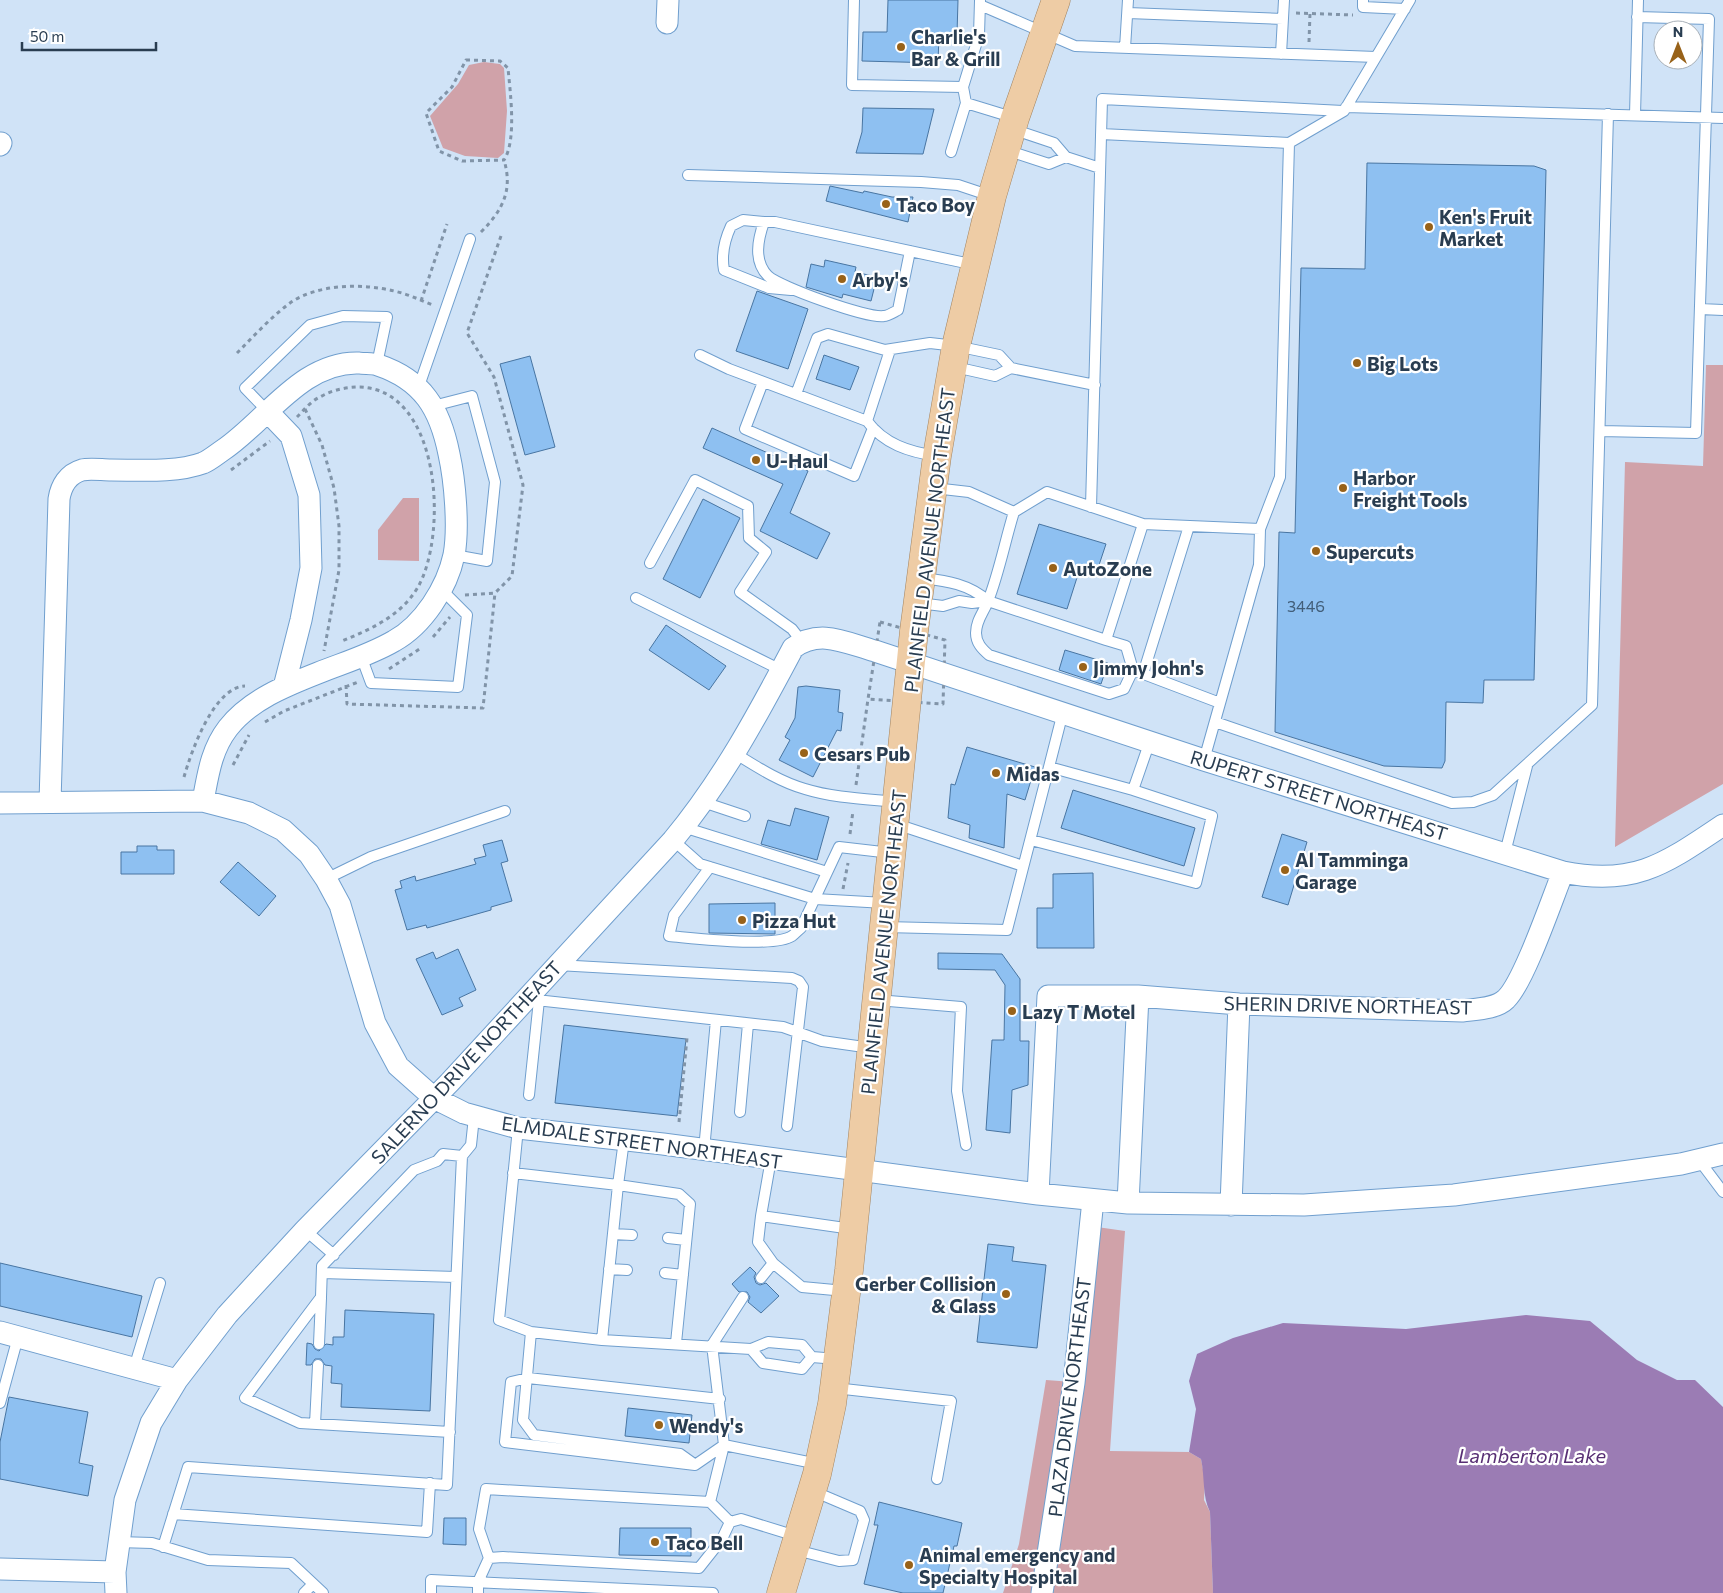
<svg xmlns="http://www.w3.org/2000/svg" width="1723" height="1593" viewBox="0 0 1723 1593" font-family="Commissioner,sans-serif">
	<rect width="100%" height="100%" fill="#d0e3f7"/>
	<!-- green -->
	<path fill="#d0a2a9" d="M 484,62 L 500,64 L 504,68 L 507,111 L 504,153 L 498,158 L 465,156 L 443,148 L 430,116 L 458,84 L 469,65 Z
		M 1706,365 L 1723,365 L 1723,784 L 1615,847 L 1625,462 L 1703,466 Z
		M 403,498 L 419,498 L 419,561 L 378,560 L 378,530 Z
		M 1090,1226 L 1125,1231 L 1110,1451 L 1189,1452 L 1201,1459 L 1205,1480 L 1204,1500 L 1210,1512 L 1213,1593 L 1003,1593 L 1019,1544 L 1046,1380 L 1073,1382 Z"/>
	<!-- water -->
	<path fill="#9b7cb4" d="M 1526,1315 L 1590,1321 L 1637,1360 L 1677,1380 L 1695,1380 L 1723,1407 L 1723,1593 L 1213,1593 L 1210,1512 C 1202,1496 1205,1477 1201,1459 L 1189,1452 L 1196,1409 L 1189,1381 L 1197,1354 L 1233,1338 L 1283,1323 L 1406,1329 Z"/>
	<!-- building -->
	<path fill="#8ec0f1" stroke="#4875a2" d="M 888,0 L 958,0 L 957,34 L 939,34 L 938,63 L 862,61 L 863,32 L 887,32 Z
		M 863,108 L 934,109 L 923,154 L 856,153 L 862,132 Z
		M 1367,163 L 1534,166 L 1546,170 L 1534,680 L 1484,680 L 1483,703 L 1446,702 L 1445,761 L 1442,768 L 1384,766 L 1275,732 L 1279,532 L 1295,533 L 1301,268 L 1365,269 Z
		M 830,186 L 863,193 L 864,191 L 892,197 L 913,197 L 908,222 L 826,201 Z
		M 825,260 L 856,267 L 855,272 L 877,277 L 871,301 L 843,294 L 842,298 L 806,287 L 811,264 L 824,267 Z
		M 757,291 L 808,309 L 788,369 L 736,351 Z
		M 824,355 L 859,367 L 850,390 L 816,379 Z
		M 530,356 L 555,447 L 525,455 L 500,364 Z
		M 712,428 L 808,471 L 790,513 L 830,533 L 817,559 L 760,531 L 783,484 L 703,448 Z
		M 703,499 L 740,518 L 700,598 L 663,579 Z
		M 1039,524 L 1106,544 L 1097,571 L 1081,565 L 1067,609 L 1017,594 Z
		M 666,625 L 726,666 L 709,690 L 649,650 Z
		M 1065,650 L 1108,663 L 1101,684 L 1059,670 Z
		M 806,686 L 840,690 L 838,712 L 843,713 L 841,731 L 837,730 L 813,777 L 779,760 L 790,740 L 785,737 L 795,718 L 798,687 Z
		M 967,747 L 1035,767 L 1025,800 L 1007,794 L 1004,848 L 969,838 L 970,825 L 948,818 L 951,784 L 955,785 Z
		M 1073,790 L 1195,828 L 1184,866 L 1061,828 Z
		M 795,808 L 829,817 L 817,860 L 761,844 L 768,820 L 790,826 Z
		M 1282,834 L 1307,842 L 1288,905 L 1262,897 Z
		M 502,840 L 508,861 L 501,863 L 512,901 L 491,907 L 491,910 L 427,928 L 426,925 L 407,930 L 395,890 L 402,888 L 400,881 L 415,876 L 416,881 L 476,864 L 474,859 L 486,856 L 483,845 Z
		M 137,846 L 157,846 L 157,850 L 174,850 L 174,874 L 121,874 L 121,852 L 137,852 Z
		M 238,862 L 276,896 L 259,916 L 220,882 Z
		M 1093,873 L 1094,948 L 1037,948 L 1037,908 L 1053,908 L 1053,874 Z
		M 775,903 L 775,934 L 709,933 L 709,904 Z
		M 458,949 L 476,990 L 459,998 L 463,1006 L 442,1015 L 416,959 L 433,952 L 436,959 Z
		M 938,953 L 1002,954 L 1020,979 L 1020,1041 L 1029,1041 L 1028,1085 L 1012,1090 L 1010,1133 L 986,1130 L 992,1040 L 1004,1040 L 1005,985 L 995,970 L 938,969 Z
		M 564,1025 L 686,1039 L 677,1116 L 555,1103 Z
		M 988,1244 L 1014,1247 L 1012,1261 L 1046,1265 L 1037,1348 L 977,1342 Z
		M 0,1263 L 142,1296 L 132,1337 L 0,1306 Z
		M 750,1267 L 756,1273 L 754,1277 L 756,1283 L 760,1285 L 766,1283 L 779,1296 L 761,1313 L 748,1302 L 750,1297 L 747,1292 L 739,1292 L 732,1284 Z
		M 345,1310 L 434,1314 L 430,1411 L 341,1407 L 342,1384 L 331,1383 L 332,1366 L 325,1365 L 321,1359 L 315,1359 L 311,1365 L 306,1365 L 307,1343 L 312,1344 L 315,1349 L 319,1351 L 326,1344 L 333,1345 L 333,1337 L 344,1337 Z
		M 9,1397 L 88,1412 L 79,1463 L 93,1466 L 88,1496 L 0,1479 L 0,1442 Z
		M 628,1408 L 692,1415 L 689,1443 L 625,1436 Z
		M 879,1502 L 962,1523 L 957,1546 L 954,1546 L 943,1593 L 903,1593 L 864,1584 L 878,1525 L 874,1525 Z
		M 444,1518 L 466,1518 L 466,1545 L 443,1544 Z
		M 620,1528 L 691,1528 L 691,1556 L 619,1555 Z"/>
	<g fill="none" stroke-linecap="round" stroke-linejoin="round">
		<defs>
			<path id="service" d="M 854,0 L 852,85 L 963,87
				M 1363,0 L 1363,7 L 1405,9
				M 980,5 L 1075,46 L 1376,57
				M 1128,13 L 1283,19
				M 1125,48 L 1128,0
				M 1281,54 L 1284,0
				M 966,103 L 1015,118
				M 1346,107 L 1723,118
				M 1635,115 L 1638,0
				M 1012,129 L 1054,143 L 1066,157 L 1100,168
				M 1101,134 L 1289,143
				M 1006,150 L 1049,164 L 1066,157
				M 951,152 L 966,103 L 963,87 L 979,35 L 980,1
				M 688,175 L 921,182 L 958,185 L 991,196
				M 764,222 L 743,220 L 731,226 C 724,241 721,254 724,270 L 769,288 L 791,290
				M 910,251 L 898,310 C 894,312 888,316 884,316 C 868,319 780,287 768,276 C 753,261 758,239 764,222 L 775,222 L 975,265
				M 1700,309 L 1723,310
				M 700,355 L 729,369 L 867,421 C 884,444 909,452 937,456
				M 955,367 L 995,376 L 1011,368
				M 763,382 L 745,429 L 854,476 L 873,428
				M 419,386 L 470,239
				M 796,394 L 817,338 L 828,334 L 885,350 L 930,343 L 956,346 L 999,355 L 1011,368 L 1095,385
				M 433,406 L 472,396 L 495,482 L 487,561 L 454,555
				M 269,413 L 245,388 L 310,325 L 343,316 L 387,317 L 377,364
				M 867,421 L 890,350
				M 1600,431 L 1696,433 L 1709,19 L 1637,17
				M 934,488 L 969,492 L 1014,512
				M 1091,507 L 1102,99 L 1343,111
				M 1143,524 L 1260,529
				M 650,563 L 695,480 L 748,506 L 749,538 L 766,552 L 740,592 L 792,629 L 802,642
				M 923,578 C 947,581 969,584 988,601
				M 636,598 L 781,670
				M 919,603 L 943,606 L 959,601 L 972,603 L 988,601 L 1106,640 L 1143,524 L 1047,492 L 1014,512 C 1005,541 999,573 988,601 C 984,612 976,620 976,633 C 976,643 982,649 989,655 L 1109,694 L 1124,689 L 1133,670
				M 1106,640 L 1126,646 L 1133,670 L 1220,703
				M 361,656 L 371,683 L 458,687 L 467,615 L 441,589
				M 1143,674 L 1189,526
				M 1215,722 L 1452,803 L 1473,802 L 1493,795 L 1592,705 L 1608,114
				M 736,754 C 757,767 780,782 805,789 C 834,798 867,799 897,802
				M 1204,760 L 1259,565 L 1260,529 L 1280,477 L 1289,143 L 1344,111 L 1410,0
				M 1049,767 L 1063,712
				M 703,802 L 745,816
				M 896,824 L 1023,866
				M 683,827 L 827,872
				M 673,840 L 700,864 L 815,899 L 885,903
				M 1031,840 L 1196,883 L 1212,816 L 1133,790
				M 1505,853 L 1527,766
				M 710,867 L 674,915 L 669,936 C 693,938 774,948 792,936 C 795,934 798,930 801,928 L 839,847 L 891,853
				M 326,879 L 371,857 L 505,811
				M 885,927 L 1007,930 L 1049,767 L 1133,790 L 1150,741
				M 557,965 L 792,978 L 799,981 L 803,987 L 787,1126
				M 527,999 L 783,1027 L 822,1041 L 871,1048
				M 877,1000 L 961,1007 L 957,1091 L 966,1145
				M 529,1095 L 539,1000
				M 740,1112 L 748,1024
				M 518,1128 L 499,1320 L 531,1332 L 523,1420 L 534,1435 L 680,1454 L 694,1464
				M 624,1140 L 618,1185 L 679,1194 L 690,1204 L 676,1343
				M 704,1150 L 716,1020
				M 771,1159 L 761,1216 L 852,1229
				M 1699,1160 L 1723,1192
				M 513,1173 L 618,1185 L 602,1340
				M 761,1216 L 758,1242 L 773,1263 L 802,1287 L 845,1291
				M 305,1230 L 334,1255
				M 613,1234 L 632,1235
				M 668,1238 L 686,1240
				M 609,1269 L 627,1270
				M 322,1273 L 456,1277
				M 665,1273 L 683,1275
				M 761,1278 L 773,1263
				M 531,1332 L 602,1340 L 751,1349 L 768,1342 L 802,1345 L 812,1357 L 837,1359
				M 319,1344 L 321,1298
				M 751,1349 L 763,1363 L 802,1369 L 812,1357
				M 134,1368 L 160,1283
				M 835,1388 L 951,1401 L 937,1479
				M 720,1399 L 528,1378 L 511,1382 L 505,1442 L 695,1465 L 724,1445 L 818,1464
				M 0,1403 L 18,1337
				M 315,1424 L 318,1365
				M 450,1432 L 300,1423 L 245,1398 L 321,1297 L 322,1266 L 414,1170 L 437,1161 L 443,1154 L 462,1156
				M 710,1502 L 724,1445 L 712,1345 L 743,1297
				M 173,1514 L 427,1532 L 430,1483
				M 730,1522 L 741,1519 L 796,1536
				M 118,1542 L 152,1543 L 208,1560 L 291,1563 L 323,1593
				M 163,1547 L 188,1467 L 447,1485 L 462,1156 L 471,1145 L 474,1117
				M 796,1550 L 839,1561 L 853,1560 L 864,1520 L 860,1511 L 813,1491
				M 489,1558 L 503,1557 L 699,1568 L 722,1539 L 730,1522
				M 304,1593 L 313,1584
				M 431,1593 L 431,1580 L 713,1593
				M 478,1593 L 478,1582 L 489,1558 L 479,1529 L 486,1489 L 710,1502 L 730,1522"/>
			<path id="minor" d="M 667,23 L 668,0
				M 0,145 L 1,143
				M 269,413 L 291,436 L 309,495 L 311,568 L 301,620 L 284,687
				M 50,802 L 59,499 C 61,486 68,474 82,470 C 90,468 102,470 111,470 C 139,470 176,473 203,463 C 210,460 217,454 223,450 C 266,421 302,361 359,363 C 365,364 372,363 378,365 C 423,380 440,409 449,454 C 455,481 459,528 454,555 C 447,588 423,625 394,641 C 370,655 343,663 318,673 C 285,686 250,700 228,728 C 211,750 208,775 203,801
				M 0,803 L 203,801 L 249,813 L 283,830 L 309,854 L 326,879 L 340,905 L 375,1023 L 398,1066 L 434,1098 L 464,1113 L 518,1128 L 663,1144 L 1038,1194 L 1128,1203 L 1304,1205 L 1454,1195 L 1681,1164 L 1723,1154
				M 1038,1194 L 1048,996 L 1138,996 L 1239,1004 L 1462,1011 C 1476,1009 1496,1009 1506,999 C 1524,982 1552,899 1563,872
				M 1128,1203 L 1138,996
				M 1231,1205 L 1239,1004
				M 0,1332 L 177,1380
				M 0,1569 L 115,1572
				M 116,1593 L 115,1572 L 125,1500 L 151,1423 L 177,1380 L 227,1315 L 305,1230 L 450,1082 L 673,840 C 722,781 757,716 793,648 C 820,628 846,643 875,651 L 1204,760 L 1563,872 C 1635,887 1666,863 1723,825
				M 1042,1593 L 1074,1383 L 1093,1200"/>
			<path id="primary" d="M 781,1593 L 817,1474 L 832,1404 L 849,1270 L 914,631 L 937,456 L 956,346 L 992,196 L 1015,118 L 1056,0"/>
		</defs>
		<!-- service casing -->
		<use href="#service" stroke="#709fce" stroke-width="12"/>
		<!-- minor casing -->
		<use href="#minor" stroke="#709fce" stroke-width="23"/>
		<!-- primary casing -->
		<use href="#primary" stroke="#a28461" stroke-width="29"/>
		<!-- path -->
		<path stroke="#8194a8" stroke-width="3" stroke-dasharray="4 4" stroke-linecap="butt" d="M 1296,13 L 1353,15
			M 1309,42 L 1310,13
			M 466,60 L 500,61 L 508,68 C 510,91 517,140 504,160 L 462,161 L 439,151 L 426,113 L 452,87 Z
			M 481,232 C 503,210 513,190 504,160
			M 421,301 L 447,224
			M 237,353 C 254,336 271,317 290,303 C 317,284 362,283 394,291 C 408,294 420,300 433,305
			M 305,409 L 322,445 L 334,488 L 339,526 L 339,570 L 324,651
			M 297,417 C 304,410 311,401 320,397 C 332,390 346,387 360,387 C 441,390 448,534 418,587 C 401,616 371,629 342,641
			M 231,470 L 270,441
			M 465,595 L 495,593 L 512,576 L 523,485 L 494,377 L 467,333 L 501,236
			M 880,622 L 945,640 L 943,704 L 868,699 Z
			M 433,637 L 450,617
			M 389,669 L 421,648
			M 346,685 L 347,704 L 483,708 L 495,593
			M 265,722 L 284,711 L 358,682
			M 233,765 L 249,735
			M 184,777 C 191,752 214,687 245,686
			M 856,785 L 868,699
			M 850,834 L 853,811
			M 843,889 L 848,863
			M 679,1122 L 687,1038"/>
		<!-- service -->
		<use href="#service" stroke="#fff" stroke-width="10"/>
		<!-- minor -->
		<use href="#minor" stroke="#fff" stroke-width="21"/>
		<!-- primary -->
		<use href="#primary" stroke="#eecca5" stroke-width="28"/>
	</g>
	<!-- markers -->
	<g fill="#986219" stroke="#fff" stroke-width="2">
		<circle cx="901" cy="47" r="5"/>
		<circle cx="886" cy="204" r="5"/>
		<circle cx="1429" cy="227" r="5"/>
		<circle cx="842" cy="279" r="5"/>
		<circle cx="1357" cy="363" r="5"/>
		<circle cx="756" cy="460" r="5"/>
		<circle cx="1343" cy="488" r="5"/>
		<circle cx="1316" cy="551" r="5"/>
		<circle cx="1053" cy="568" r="5"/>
		<circle cx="1083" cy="667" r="5"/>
		<circle cx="804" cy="753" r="5"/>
		<circle cx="996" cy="773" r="5"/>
		<circle cx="1285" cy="870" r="5"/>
		<circle cx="742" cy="920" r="5"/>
		<circle cx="1012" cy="1011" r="5"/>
		<circle cx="1006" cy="1294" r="5"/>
		<circle cx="659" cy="1425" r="5"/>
		<circle cx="655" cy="1542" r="5"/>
		<circle cx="909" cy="1565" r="5"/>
	</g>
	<g text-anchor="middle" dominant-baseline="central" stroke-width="4.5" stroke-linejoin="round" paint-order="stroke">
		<!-- number labels -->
		<g font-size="16" fill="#425e79">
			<text x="1306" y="605">3446</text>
		</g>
		<!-- poi labels -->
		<g font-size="19" font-weight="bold" fill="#293d51" stroke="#fff" text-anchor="start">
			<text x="911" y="36">Charlie's<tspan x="911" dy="22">Bar &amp; Grill</tspan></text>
			<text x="896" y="204">Taco Boy</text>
			<text x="1439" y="216">Ken's Fruit<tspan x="1439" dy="22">Market</tspan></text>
			<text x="852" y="279">Arby's</text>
			<text x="1367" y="363">Big Lots</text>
			<text x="766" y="460">U-Haul</text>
			<text x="1353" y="477">Harbor<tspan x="1353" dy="22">Freight Tools</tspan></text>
			<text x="1326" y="551">Supercuts</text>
			<text x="1063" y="568">AutoZone</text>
			<text x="1093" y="667">Jimmy John's</text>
			<text x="814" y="753">Cesars Pub</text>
			<text x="1006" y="773">Midas</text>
			<text x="1295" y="859">Al Tamminga<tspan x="1295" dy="22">Garage</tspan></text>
			<text x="752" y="920">Pizza Hut</text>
			<text x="1022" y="1011">Lazy T Motel</text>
			<text x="996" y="1283" text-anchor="end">Gerber Collision<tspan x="996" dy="22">&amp; Glass</tspan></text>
			<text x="669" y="1425">Wendy's</text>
			<text x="665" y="1542">Taco Bell</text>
			<text x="919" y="1554">Animal emergency and<tspan x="919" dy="22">Specialty Hospital</tspan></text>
		</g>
		<!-- street labels -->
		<g font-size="19" fill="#293d51" stroke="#fff">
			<text transform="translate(929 540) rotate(-83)">PLAINFIELD AVENUE NORTHEAST</text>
			<text transform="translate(1319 795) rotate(17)">RUPERT STREET NORTHEAST</text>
			<text transform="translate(883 942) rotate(-84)">PLAINFIELD AVENUE NORTHEAST</text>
			<text transform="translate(1348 1005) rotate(1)">SHERIN DRIVE NORTHEAST</text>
			<text transform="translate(466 1062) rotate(-47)">SALERNO DRIVE NORTHEAST</text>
			<text transform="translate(642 1142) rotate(8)">ELMDALE STREET NORTHEAST</text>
			<text transform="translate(1069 1397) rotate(-83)">PLAZA DRIVE NORTHEAST</text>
		</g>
		<!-- water labels -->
		<g font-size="20" font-style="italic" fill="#582f74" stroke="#fff">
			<text x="1532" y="1455">Lamberton Lake</text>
		</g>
	</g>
	<!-- north arrow -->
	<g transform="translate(1678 45)"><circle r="24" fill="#ffffff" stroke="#a9b1b9"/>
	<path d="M0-4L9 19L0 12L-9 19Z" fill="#986219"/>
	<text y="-8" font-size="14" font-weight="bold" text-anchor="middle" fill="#293d51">N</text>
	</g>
	<!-- scale -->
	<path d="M22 42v8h134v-8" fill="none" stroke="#293d51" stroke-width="2.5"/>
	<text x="30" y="42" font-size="15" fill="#293d51" stroke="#ffffff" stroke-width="4" paint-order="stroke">50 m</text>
</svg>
